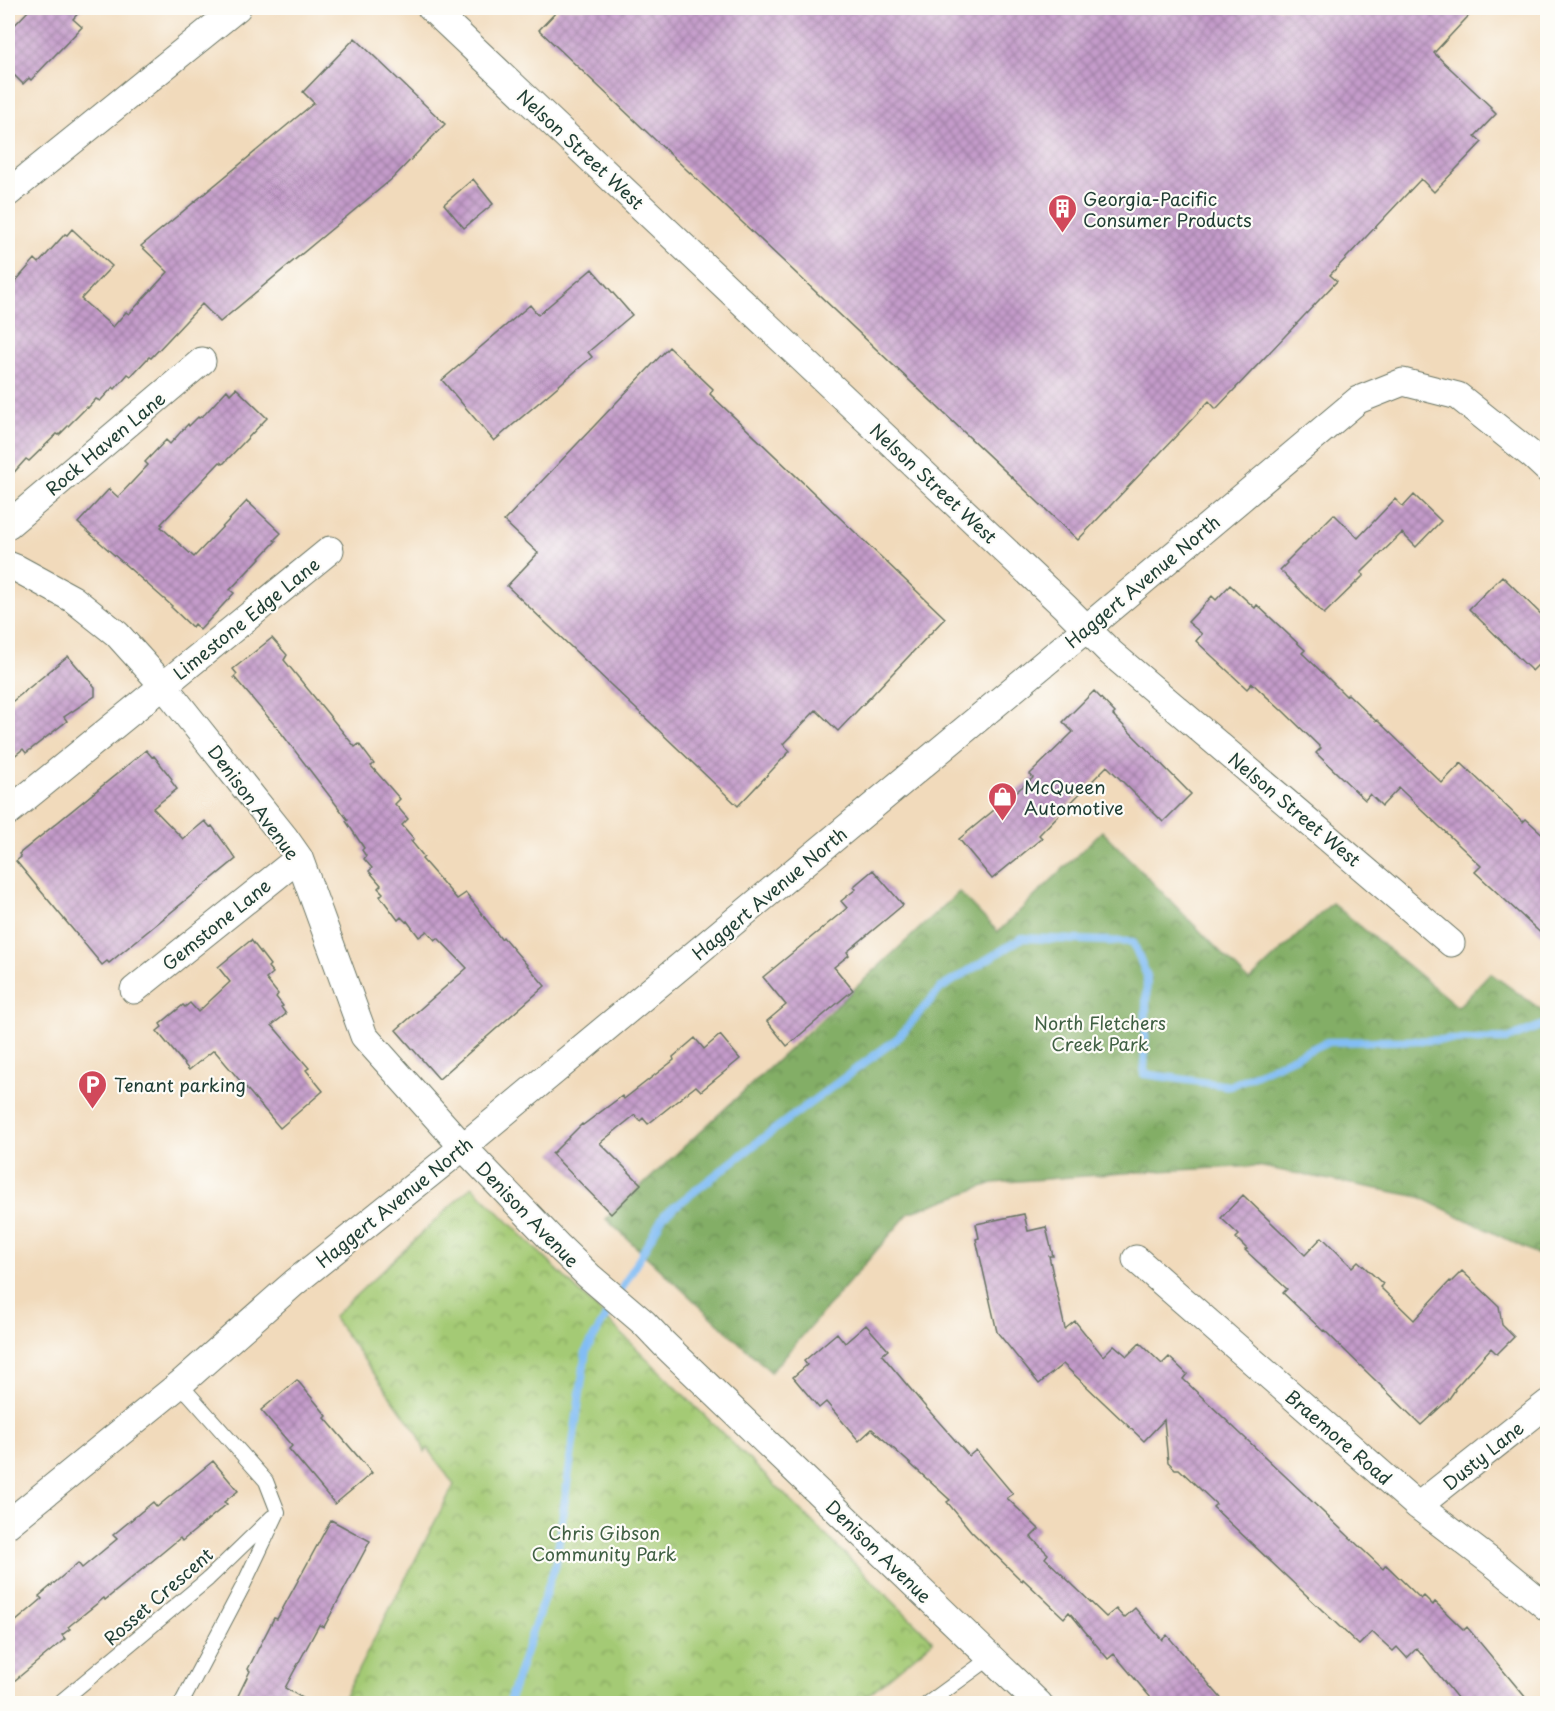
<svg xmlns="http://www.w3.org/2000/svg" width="1555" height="1711" viewBox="0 0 1555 1711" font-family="'Playpen Sans',sans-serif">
	<defs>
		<pattern id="forest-crowns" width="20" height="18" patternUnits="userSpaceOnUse" patternTransform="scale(1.5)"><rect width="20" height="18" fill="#83ae66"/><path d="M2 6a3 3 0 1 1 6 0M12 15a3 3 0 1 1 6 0" fill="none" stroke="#6b8f55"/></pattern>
		<pattern id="park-crowns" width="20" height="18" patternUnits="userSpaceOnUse" patternTransform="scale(1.5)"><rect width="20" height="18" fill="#a4ca74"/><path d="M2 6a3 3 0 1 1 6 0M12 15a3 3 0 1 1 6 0" fill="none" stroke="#85a560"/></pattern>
		<pattern id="building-cross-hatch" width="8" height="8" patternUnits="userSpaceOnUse" patternTransform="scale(1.5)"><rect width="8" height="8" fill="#c49bca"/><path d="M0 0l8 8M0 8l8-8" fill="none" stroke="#9f80a5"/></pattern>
	</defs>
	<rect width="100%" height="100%" fill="#fdfcf7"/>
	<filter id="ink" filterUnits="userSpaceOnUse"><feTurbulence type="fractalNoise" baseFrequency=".0167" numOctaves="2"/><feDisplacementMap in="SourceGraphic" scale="12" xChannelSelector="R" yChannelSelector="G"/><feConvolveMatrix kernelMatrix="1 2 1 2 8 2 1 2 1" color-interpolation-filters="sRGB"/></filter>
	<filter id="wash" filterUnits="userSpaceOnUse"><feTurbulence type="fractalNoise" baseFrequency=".008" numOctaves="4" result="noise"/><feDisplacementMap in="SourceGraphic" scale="24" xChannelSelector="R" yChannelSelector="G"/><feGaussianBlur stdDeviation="1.35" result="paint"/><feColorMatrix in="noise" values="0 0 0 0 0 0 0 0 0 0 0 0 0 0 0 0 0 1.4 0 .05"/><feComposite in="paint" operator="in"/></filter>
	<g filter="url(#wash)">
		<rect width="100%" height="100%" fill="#f1dabb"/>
		<!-- forest -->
		<path fill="url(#forest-crowns)" stroke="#51764d" stroke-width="1.5" d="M 1102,831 L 1249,981 L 1332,903 L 1458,1007 L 1490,973 L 1547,1014 L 1547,1259 L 1420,1197 L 1257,1166 L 1137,1172 L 993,1183 L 909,1213 L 771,1372 L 606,1219 L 959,892 L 998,932 Z"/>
		<!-- park -->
		<path fill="url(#park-crowns)" stroke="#628454" stroke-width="1.5" d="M 472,1186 L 933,1641 L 858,1703 L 341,1703 L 454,1485 L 428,1448 L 425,1452 L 418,1434 L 333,1317 Z"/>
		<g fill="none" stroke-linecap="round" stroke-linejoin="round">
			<!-- stream -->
			<path stroke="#82bdf4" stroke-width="8" d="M 508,1704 L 556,1563 L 586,1351 L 664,1215 L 767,1135 L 898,1038 L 941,988 L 1022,938 L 1133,942 L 1147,976 L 1144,1074 L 1230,1086 L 1327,1042 L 1508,1039 L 1548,1023"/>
		</g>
		<g id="blocks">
			<!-- building -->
			<path fill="url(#building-cross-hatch)" d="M 31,8 L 83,8 L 73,19 L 82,27 L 31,80 L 29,78 L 23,84 L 8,69 L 8,32 Z
				M 560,8 L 1476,8 L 1434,53 L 1491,107 L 1490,108 L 1496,114 L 1475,136 L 1482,142 L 1434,192 L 1421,179 L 1330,275 L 1337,281 L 1216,409 L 1209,401 L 1078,540 L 539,30 Z
				M 355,38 L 445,124 L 393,178 L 220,322 L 202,304 L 151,358 L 149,357 L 131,376 L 128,374 L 115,389 L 113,387 L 100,401 L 96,399 L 88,408 L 87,407 L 59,435 L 57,434 L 29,461 L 26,459 L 8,479 L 8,290 L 35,259 L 39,263 L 65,234 L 67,235 L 72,229 L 112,266 L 81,299 L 113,327 L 126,312 L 129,314 L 168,272 L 141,246 L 314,103 L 303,92 Z
				M 473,179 L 493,204 L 464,228 L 444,204 Z
				M 592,269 L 632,315 L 588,352 L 592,357 L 494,441 L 442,380 L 530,305 L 538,315 Z
				M 669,347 L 713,389 L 710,394 L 945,618 L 838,731 L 816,710 L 783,744 L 790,751 L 738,806 L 507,586 L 538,553 L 504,521 Z
				M 236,388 L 267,418 L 223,464 L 220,462 L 161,524 L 163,525 L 161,527 L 194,557 L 247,501 L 281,533 L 274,540 L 276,541 L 230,590 L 234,593 L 200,630 L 194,624 L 192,627 L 171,607 L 172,606 L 78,523 L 109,489 L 118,497 L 148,465 L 145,462 L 166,440 L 170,444 L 188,424 L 189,426 L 198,417 L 199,418 L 205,414 L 227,390 L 230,394 Z
				M 1414,495 L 1441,521 L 1416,547 L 1402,533 L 1361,573 L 1364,575 L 1324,614 L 1280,570 L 1287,563 L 1286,562 L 1334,514 L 1358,538 L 1395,499 L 1403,507 Z
				M 1502,576 L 1548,621 L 1548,655 L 1532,671 L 1469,609 Z
				M 1230,585 L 1255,608 L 1257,605 L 1305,650 L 1302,653 L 1330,680 L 1346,696 L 1348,694 L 1376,721 L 1377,720 L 1442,783 L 1461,763 L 1523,822 L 1526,819 L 1548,839 L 1548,940 L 1475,872 L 1481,866 L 1399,788 L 1382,806 L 1370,794 L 1365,800 L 1316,753 L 1321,748 L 1282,710 L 1281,710 L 1252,683 L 1247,689 L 1196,641 L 1202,634 L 1188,622 L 1212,596 L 1216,600 Z
				M 272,638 L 287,655 L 284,660 L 355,747 L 359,744 L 374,764 L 371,766 L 400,799 L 395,804 L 408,819 L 402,825 L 414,839 L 411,841 L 424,857 L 422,859 L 457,899 L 466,893 L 501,939 L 503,937 L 545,986 L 439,1079 L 396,1030 L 467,968 L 438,938 L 435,940 L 427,931 L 419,937 L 407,921 L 406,922 L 401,917 L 398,920 L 380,896 L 383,893 L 378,888 L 381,885 L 369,871 L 372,868 L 364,859 L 366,856 L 362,850 L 364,848 L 346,821 L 348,820 L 279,730 L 234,677 L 237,674 L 233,669 Z
				M 68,656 L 95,687 L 95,696 L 64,717 L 67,721 L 26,753 L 23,749 L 8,761 L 8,705 Z
				M 1094,691 L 1115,713 L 1113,715 L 1191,794 L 1163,822 L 1107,766 L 1039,835 L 1042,838 L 992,879 L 959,839 L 1033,778 L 1030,774 L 1073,732 L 1063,722 Z
				M 146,750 L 152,757 L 154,756 L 172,779 L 171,781 L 177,789 L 153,808 L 183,839 L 205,821 L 210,827 L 212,826 L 236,859 L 109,963 L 107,961 L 102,965 L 16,861 L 21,857 L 19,854 Z
				M 873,870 L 903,905 L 847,952 L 849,955 L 834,967 L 853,990 L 787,1046 L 767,1021 L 786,1005 L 763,977 L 847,908 L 841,901 L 856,889 L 853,887 Z
				M 251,940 L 270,965 L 268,967 L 273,973 L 266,979 L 278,994 L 276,997 L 283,1006 L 281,1007 L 286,1014 L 272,1025 L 309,1068 L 306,1070 L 323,1091 L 280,1128 L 214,1050 L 189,1070 L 157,1031 L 162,1027 L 160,1024 L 183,1005 L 185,1007 L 190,1003 L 198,1012 L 230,982 L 218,967 Z
				M 720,1035 L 740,1059 L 701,1091 L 696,1086 L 648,1124 L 643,1118 L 640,1121 L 635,1115 L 600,1143 L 641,1184 L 611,1214 L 552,1154 L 582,1124 L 583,1125 L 622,1096 L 624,1099 L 674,1060 L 673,1057 L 695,1038 L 704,1049 Z
				M 1243,1195 L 1305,1255 L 1322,1237 L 1352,1267 L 1358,1261 L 1383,1284 L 1380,1287 L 1414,1320 L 1450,1281 L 1451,1282 L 1462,1271 L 1499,1306 L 1502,1325 L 1514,1337 L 1497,1354 L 1491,1348 L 1454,1389 L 1455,1390 L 1448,1400 L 1421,1425 L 1324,1330 L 1323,1331 L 1283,1293 L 1287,1289 L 1245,1250 L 1247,1249 L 1236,1238 L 1239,1235 L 1221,1218 Z
				M 1024,1214 L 1028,1231 L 1046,1227 L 1053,1256 L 1049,1256 L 1065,1329 L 1075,1321 L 1103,1356 L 1114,1345 L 1127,1356 L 1140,1343 L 1162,1364 L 1169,1357 L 1187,1374 L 1183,1379 L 1383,1569 L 1386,1565 L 1421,1599 L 1424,1596 L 1433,1605 L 1435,1602 L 1464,1630 L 1467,1627 L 1531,1704 L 1462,1704 L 1417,1648 L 1407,1658 L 1397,1647 L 1393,1651 L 1372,1632 L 1359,1645 L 1213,1507 L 1216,1504 L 1179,1469 L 1175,1469 L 1168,1462 L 1164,1420 L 1144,1441 L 1063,1364 L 1039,1384 L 997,1332 L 976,1239 L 979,1238 L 976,1224 Z
				M 866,1325 L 888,1350 L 882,1355 L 923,1404 L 969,1456 L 976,1450 L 1013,1494 L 1007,1498 L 1039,1529 L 1031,1537 L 1048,1554 L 1045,1558 L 1106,1617 L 1116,1609 L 1124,1618 L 1135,1608 L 1162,1640 L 1167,1635 L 1226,1704 L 1156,1704 L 1114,1654 L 1108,1659 L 1069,1612 L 1064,1618 L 1023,1579 L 1022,1581 L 971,1531 L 947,1502 L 950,1500 L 872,1429 L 859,1441 L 826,1402 L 819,1408 L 793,1377 L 807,1365 L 804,1361 L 837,1333 L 845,1343 Z
				M 297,1380 L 327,1416 L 325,1418 L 372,1473 L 335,1504 L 289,1449 L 292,1446 L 261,1410 Z
				M 213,1461 L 238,1491 L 224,1502 L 227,1504 L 182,1541 L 180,1538 L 105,1600 L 104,1598 L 68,1627 L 70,1629 L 62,1635 L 65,1639 L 8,1686 L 8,1628 L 42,1599 L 39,1596 L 78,1563 L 82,1568 L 117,1539 L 113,1535 L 153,1502 L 157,1507 Z
				M 331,1520 L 370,1541 L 324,1627 L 319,1625 L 285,1688 L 313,1704 L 234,1704 L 250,1671 L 248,1669 L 274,1618 L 277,1619 Z"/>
		</g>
	</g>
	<g filter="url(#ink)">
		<use href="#blocks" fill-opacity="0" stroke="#687463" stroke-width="1.5"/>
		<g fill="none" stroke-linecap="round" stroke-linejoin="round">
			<defs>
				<path id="service" d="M 180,1384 L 266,1481 L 278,1512 L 242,1588 L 181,1704
					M 58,1704 L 208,1579 L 272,1517
					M 927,1704 L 990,1658"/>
				<path id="minor" d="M 431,8 L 1064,606 L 1111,653 L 1451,943
					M 8,193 L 237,8
					M 8,525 L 202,361
					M 8,565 L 18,569 L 73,599 L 117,634 L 163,685 L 285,838 L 299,858 L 364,1036 L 463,1147 L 559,1247 L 589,1276 L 644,1323 L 664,1344 L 1039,1704
					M 8,812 L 330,550
					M 134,990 L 299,858
					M 1136,1259 L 1418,1506 L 1498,1567 L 1548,1608
					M 1418,1506 L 1548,1403
					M 8,1524 L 180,1384 L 294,1283 L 463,1147 L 1087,628 L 1358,400 L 1403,382 L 1458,396 L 1533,456 L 1548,470"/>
			</defs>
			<!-- service casing -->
			<use href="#service" stroke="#687463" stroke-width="16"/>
			<!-- minor casing -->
			<use href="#minor" stroke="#687463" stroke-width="29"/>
			<!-- service -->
			<use href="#service" stroke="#fff" stroke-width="14"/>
			<!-- minor -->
			<use href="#minor" stroke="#fff" stroke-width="27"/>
		</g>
	</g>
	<!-- icons -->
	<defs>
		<symbol id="building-pin" viewBox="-11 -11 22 30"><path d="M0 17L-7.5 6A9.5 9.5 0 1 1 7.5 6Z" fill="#d1495b" stroke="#fdfcf7"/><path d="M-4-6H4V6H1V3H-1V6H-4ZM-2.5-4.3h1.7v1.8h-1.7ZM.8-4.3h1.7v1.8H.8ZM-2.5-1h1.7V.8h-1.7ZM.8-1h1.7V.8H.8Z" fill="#fff"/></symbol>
		<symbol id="shop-pin" viewBox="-11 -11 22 30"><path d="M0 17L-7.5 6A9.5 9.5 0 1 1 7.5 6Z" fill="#d1495b" stroke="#fdfcf7"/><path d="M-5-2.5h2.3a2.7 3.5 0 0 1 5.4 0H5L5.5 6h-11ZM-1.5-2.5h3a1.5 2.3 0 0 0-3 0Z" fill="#fff"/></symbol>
		<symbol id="parking-pin" viewBox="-11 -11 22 30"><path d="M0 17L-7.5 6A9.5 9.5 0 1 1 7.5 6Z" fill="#d1495b" stroke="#fdfcf7"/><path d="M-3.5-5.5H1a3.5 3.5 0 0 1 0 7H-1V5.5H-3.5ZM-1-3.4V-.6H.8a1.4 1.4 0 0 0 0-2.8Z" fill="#fff"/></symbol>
	</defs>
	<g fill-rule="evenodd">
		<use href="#building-pin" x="1046" y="192" width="33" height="45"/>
		<use href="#shop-pin" x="986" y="780" width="33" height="45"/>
		<use href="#parking-pin" x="76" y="1068" width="33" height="45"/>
	</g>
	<g text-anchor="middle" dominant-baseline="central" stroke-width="4.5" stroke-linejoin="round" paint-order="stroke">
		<!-- street labels -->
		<g font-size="18" fill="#1f3d34" stroke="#fdfcf7">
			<text transform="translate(581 149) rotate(43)">Nelson Street West</text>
			<text transform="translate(105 443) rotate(-40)">Rock Haven Lane</text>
			<text transform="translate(934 483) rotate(43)">Nelson Street West</text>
			<text transform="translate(1142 581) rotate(-40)">Haggert Avenue North</text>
			<text transform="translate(246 618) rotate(-39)">Limestone Edge Lane</text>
			<text transform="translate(254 802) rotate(53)">Denison Avenue</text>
			<text transform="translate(1295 809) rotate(40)">Nelson Street West</text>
			<text transform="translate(769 893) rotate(-40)">Haggert Avenue North</text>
			<text transform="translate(216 924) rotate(-39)">Gemstone Lane</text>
			<text transform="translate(394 1202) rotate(-39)">Haggert Avenue North</text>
			<text transform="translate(528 1214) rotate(46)">Denison Avenue</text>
			<text transform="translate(1339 1437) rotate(41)">Braemore Road</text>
			<text transform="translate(1483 1455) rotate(-39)">Dusty Lane</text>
			<text transform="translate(879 1551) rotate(44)">Denison Avenue</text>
			<text transform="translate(158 1596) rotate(-41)">Rosset Crescent</text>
		</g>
		<!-- poi labels -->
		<g font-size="18" fill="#1f3d34" stroke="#fdfcf7" text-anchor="start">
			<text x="1083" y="198">Georgia-Pacific<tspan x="1083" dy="21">Consumer Products</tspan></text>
			<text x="1024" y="786">McQueen<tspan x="1024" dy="21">Automotive</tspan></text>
			<text x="114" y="1084">Tenant parking</text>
		</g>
		<!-- park labels -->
		<g font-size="18" fill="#406044" stroke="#fdfcf7">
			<text x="1100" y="1022">North Fletchers<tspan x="1100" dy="21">Creek Park</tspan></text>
			<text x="604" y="1532">Chris Gibson<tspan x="604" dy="21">Community Park</tspan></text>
		</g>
	</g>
	<!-- margin -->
	<rect width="1555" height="1711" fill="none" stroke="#fdfcf7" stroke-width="30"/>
</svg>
